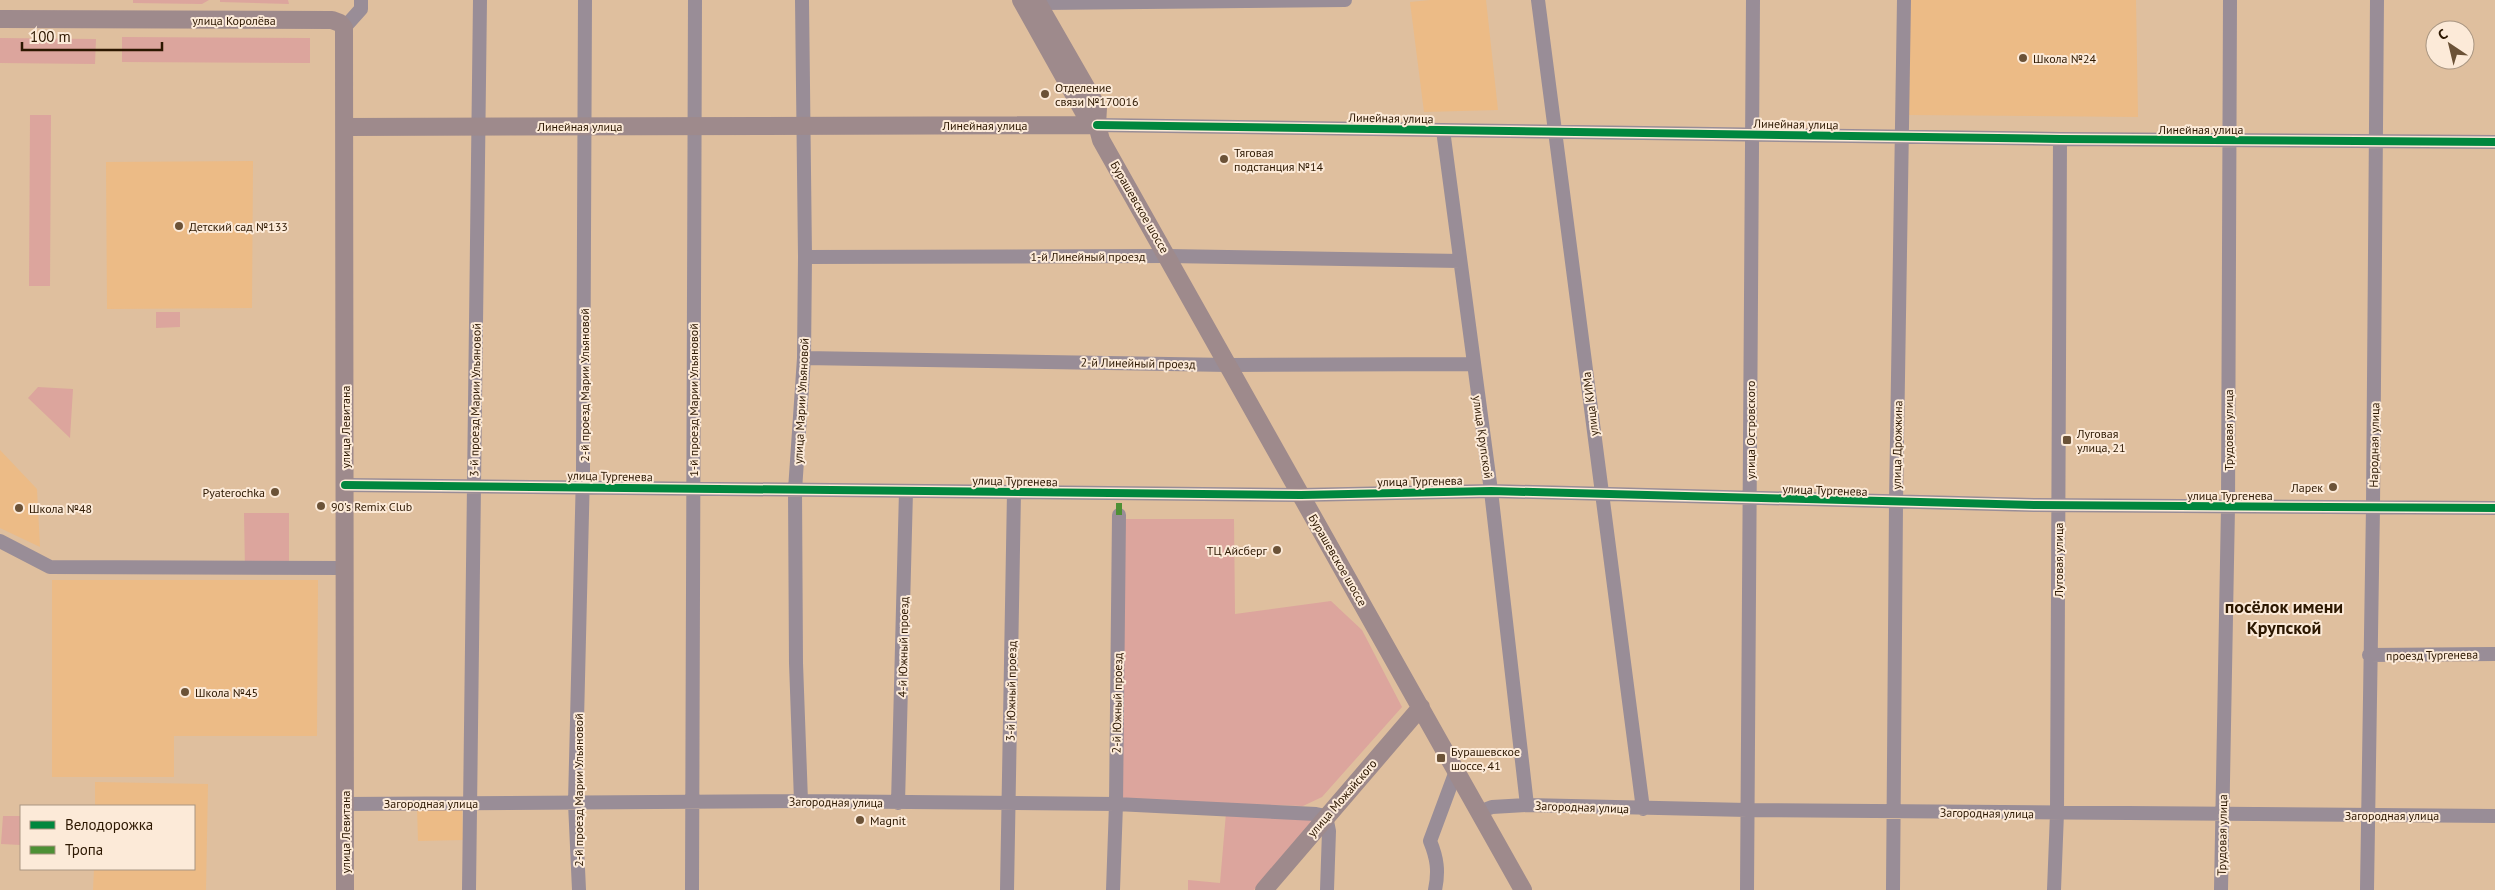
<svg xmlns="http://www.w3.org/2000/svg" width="2495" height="890" viewBox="0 0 2495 890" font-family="'PT Sans',sans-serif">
	<rect width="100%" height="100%" fill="#dfbf9e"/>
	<!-- built -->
	<path fill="#ecbb86" d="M 1430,0 L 1486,0 L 1498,110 L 1424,112 L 1410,2 Z
		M 1910,0 L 2136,0 L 2138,117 L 1907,115 Z
		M 253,161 L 252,308 L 107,309 L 106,162 Z
		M 0,450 L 37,489 L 40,547 L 0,528 Z
		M 52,580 L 318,580 L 317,736 L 174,736 L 174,777 L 52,777 Z
		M 95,782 L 208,784 L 206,890 L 93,890 L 94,869 L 194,869 L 194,806 L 95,806 Z
		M 462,806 L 463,840 L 418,841 L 417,807 Z"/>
	<!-- green -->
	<path fill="#dca59d" d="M 133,0 L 209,0 L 202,4 L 133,3 Z
		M 220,0 L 288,0 L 289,4 L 220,2 Z
		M 122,37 L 310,38 L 310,63 L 122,62 Z
		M 0,38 L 96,39 L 95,64 L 0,63 Z
		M 30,115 L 51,115 L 50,286 L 29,286 Z
		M 156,312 L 180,312 L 180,327 L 156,328 Z
		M 38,387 L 73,389 L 70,438 L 28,398 Z
		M 244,513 L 289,513 L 289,569 L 245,570 Z
		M 1121,519 L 1234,519 L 1235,614 L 1331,601 L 1362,630 L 1402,707 L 1322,797 L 1303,806 L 1120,800 Z
		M 1226,813 L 1304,815 L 1313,821 L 1254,890 L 1188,890 L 1188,880 L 1220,883 Z
		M 3,816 L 21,816 L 21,845 L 1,844 Z"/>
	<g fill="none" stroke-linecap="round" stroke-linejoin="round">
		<!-- minor -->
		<path stroke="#998d97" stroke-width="14" d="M 1538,0 L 1643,809
			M 1039,6 L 1043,3 L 1345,0
			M 344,28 L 361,9 L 361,0
			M 1097,125 L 2060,139 L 2495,142
			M 1443,130 L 1491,491 L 1527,805
			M 805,257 L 1168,256 L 1460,261
			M 804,358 L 1229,365 L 1473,364
			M 345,485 L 1301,495 L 1491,491 L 2036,505 L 2495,508
			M 0,541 L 50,567 L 345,568
			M 2369,655 L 2495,654
			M 801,801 L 796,663 L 795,490 L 804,358 L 805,257 L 802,0
			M 898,803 L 906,491
			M 345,804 L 801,801 L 1116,804 L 1316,814 L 1326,816 L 1329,831 L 1327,890
			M 1479,812 L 1492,807 L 1527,805 L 1747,810 L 2495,816
			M 469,890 L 480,0
			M 579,890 L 575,803 L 583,472 L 585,0
			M 692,890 L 695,0
			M 1007,890 L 1014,492
			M 1113,890 L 1116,804 L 1119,515
			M 1435,890 C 1439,871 1437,858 1430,841 L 1456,771
			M 1747,890 L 1753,0
			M 1893,890 L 1896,503 L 1904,0
			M 2054,890 L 2057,813 L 2060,139
			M 2221,890 L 2228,507 L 2230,0
			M 2367,890 L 2373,507 L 2377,0"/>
		<!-- major -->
		<path stroke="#9e8a8c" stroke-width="18" d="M 1021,0 L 1086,116 L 1097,125
			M 1036,0 L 1098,108 L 1097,125 L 1101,140 L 1523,890
			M 0,19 L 332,20 L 340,23 L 344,28 L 345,890
			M 345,127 L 1097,125
			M 1264,890 L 1421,707"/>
		<!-- quiet -->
		<path stroke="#4d9035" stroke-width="6" stroke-dasharray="12 6" stroke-linecap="butt" d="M 1119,515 L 1119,493"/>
		<defs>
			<path id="cycleway" d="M 1097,125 L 2060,139 L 2495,142
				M 345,485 L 1301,495 L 1491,491 L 2036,505 L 2495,508"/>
		</defs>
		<!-- cycleway casing -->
		<use href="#cycleway" stroke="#fcead8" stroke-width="11"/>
		<!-- cycleway -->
		<use href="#cycleway" stroke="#00873e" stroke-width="8"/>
	</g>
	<!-- markers -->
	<g fill="#6b5237" stroke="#fcead8" stroke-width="2">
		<circle cx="2023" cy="58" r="5"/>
		<circle cx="1045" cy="94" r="5"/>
		<circle cx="1224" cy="159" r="5"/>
		<circle cx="179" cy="226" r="5"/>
		<rect x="2062" y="435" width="10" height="10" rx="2.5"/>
		<circle cx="2333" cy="487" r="5"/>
		<circle cx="275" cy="492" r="5"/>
		<circle cx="321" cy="506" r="5"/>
		<circle cx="19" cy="508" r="5"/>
		<circle cx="1277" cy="550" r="5"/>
		<circle cx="185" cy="692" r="5"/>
		<rect x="1436" y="753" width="10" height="10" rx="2.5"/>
		<circle cx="860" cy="820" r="5"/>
	</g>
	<g text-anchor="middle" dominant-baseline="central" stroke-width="4" stroke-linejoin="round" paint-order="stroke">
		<!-- street labels -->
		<g font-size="12" fill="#2c1700" stroke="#fcead8">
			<text x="234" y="20">улица Королёва</text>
			<text transform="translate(1391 118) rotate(1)">Линейная улица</text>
			<text transform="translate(1796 124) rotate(1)">Линейная улица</text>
			<text x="985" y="125">Линейная улица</text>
			<text x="580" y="126">Линейная улица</text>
			<text x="2201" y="129">Линейная улица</text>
			<text transform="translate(1140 207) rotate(60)">Бурашевское шоссе</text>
			<text x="1088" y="256">1-й Линейный проезд</text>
			<text transform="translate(1138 363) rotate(1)">2-й Линейный проезд</text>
			<text transform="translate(584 385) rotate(-90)">2-й проезд Марии Ульяновой</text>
			<text transform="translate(475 400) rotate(-89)">3-й проезд Марии Ульяновой</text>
			<text transform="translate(693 400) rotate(-90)">1-й проезд Марии Ульяновой</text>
			<text transform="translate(801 401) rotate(-87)">улица Марии Ульяновой</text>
			<text transform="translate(1590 404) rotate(-97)">улица КИМа</text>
			<text transform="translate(345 427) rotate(-90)">улица Левитана</text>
			<text transform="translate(1750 430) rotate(-90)">улица Островского</text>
			<text transform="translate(2228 430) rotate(-90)">Трудовая улица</text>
			<text transform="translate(1483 437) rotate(82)">улица Крупской</text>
			<text transform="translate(1897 445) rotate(-89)">улица Дрожжина</text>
			<text transform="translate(2374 445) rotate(-89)">Народная улица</text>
			<text transform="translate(610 476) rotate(1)">улица Тургенева</text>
			<text transform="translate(1015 481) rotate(1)">улица Тургенева</text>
			<text transform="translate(1420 481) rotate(-1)">улица Тургенева</text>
			<text transform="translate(1825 490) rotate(2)">улица Тургенева</text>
			<text x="2230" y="495">улица Тургенева</text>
			<text transform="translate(1338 560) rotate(60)">Бурашевское шоссе</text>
			<text transform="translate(2058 560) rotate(-90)">Луговая улица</text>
			<text transform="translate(903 647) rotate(-89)">4-й Южный проезд</text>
			<text transform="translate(2432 655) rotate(-1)">проезд Тургенева</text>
			<text transform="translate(1011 691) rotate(-89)">3-й Южный проезд</text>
			<text transform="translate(1117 703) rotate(-89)">2-й Южный проезд</text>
			<text transform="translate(578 790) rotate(-90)">2-й проезд Марии Ульяновой</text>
			<text transform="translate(1342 798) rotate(-49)">улица Можайского</text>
			<text transform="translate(836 802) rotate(1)">Загородная улица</text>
			<text x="431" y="803">Загородная улица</text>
			<text transform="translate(1582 807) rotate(2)">Загородная улица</text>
			<text transform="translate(1987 813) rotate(1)">Загородная улица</text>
			<text x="2392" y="815">Загородная улица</text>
			<text transform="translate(345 832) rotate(-90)">улица Левитана</text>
			<text transform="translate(2222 835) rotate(-89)">Трудовая улица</text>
		</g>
		<!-- poi labels -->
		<g font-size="12" fill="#2c1700" stroke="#fcead8" text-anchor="start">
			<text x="2033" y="58">Школа №24</text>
			<text x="1055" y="87">Отделение<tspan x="1055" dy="14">связи №170016</tspan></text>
			<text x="1234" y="152">Тяговая<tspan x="1234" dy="14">подстанция №14</tspan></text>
			<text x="189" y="226">Детский сад №133</text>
			<text x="2077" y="433">Луговая<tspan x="2077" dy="14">улица, 21</tspan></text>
			<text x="2323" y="487" text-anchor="end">Ларек</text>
			<text x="265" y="492" text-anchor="end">Pyaterochka</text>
			<text x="331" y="506">90's Remix Club</text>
			<text x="29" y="508">Школа №48</text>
			<text x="1267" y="550" text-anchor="end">ТЦ Айсберг</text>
			<text x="195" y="692">Школа №45</text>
			<text x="1451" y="751">Бурашевское<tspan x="1451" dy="14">шоссе, 41</tspan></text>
			<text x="870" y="820">Magnit</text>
		</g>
		<!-- district labels -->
		<g font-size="18" font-weight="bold" fill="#2c1700" stroke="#fcead8">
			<text x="2284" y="606">посёлок имени<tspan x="2284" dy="21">Крупской</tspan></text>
		</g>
	</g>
	<!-- legend -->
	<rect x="20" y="805" width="175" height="65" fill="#fcead8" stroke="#a99682"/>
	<rect x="30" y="821" width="25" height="8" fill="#00873e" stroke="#a99682"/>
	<text x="65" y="830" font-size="15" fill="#2c1700">Велодорожка</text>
	<rect x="30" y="846" width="25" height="8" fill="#4d9035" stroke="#a99682"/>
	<text x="65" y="855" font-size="15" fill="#2c1700">Тропа</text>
	<!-- north arrow -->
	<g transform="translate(2450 45) rotate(325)"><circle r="24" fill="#fcead8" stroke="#a99682"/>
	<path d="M0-4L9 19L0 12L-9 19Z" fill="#6b5237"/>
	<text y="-8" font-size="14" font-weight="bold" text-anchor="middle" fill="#2c1700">С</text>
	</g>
	<!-- scale -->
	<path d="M22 42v8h140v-8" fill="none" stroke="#2c1700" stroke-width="2.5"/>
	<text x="30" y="42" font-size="15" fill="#2c1700" stroke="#fcead8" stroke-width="4" paint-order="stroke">100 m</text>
</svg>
